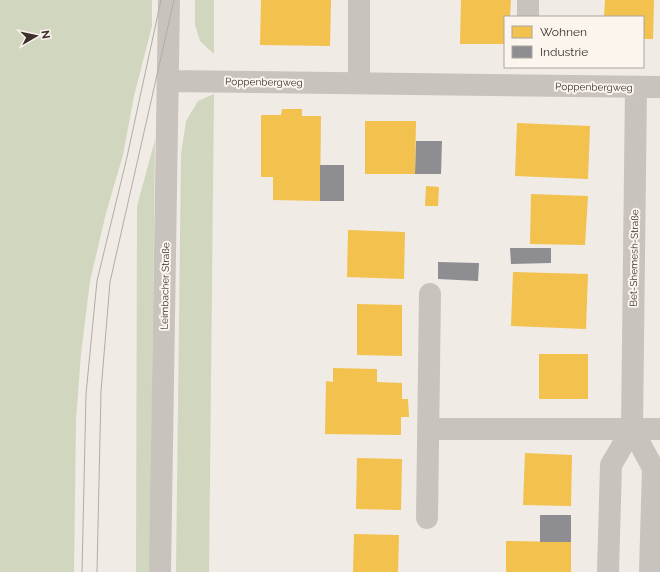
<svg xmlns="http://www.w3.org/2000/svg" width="660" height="572" viewBox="0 0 660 572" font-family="Raleway,sans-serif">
	<rect width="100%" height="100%" fill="#f0ebe5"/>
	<!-- green -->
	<path fill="#d1d6bf" d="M 0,0 L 152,0 L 152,26 L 134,96 L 123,155 L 106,213 L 90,281 L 81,354 L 76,420 L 74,572 L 0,572 Z
		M 195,0 L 214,0 L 214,54 L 200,41 L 195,25 Z
		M 214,94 L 209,572 L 176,572 L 181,154 L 186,121 L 198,101 Z
		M 155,140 L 150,572 L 136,572 L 137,206 Z"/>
	<!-- homes -->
	<path fill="#f2c14e" d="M 261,0 L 331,0 L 330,46 L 260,45 Z
		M 461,0 L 511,0 L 510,17 L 505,17 L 505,44 L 460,44 Z
		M 605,0 L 654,0 L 653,39 L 643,39 L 643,17 L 604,17 Z
		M 282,109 L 302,109 L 302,116 L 321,116 L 320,201 L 273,200 L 273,177 L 261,177 L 261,115 L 281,115 Z
		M 365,121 L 416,121 L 415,174 L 365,174 Z
		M 517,123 L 590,126 L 588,179 L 515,176 Z
		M 426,186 L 439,187 L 438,206 L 425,206 Z
		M 531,194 L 588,196 L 585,245 L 530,244 Z
		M 348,230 L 405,232 L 404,279 L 347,277 Z
		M 513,272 L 588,274 L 586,329 L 511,326 Z
		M 357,304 L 402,305 L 402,356 L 357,355 Z
		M 539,354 L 588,354 L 588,399 L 539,399 Z
		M 333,368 L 377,369 L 377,382 L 402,383 L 402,399 L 408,399 L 409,417 L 401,417 L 401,435 L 325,434 L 326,381 L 333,382 Z
		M 525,453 L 572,455 L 571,506 L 523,505 Z
		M 357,458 L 402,459 L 401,510 L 356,509 Z
		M 354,534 L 399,535 L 398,572 L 353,572 Z
		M 506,541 L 571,542 L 571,572 L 506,572 Z"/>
	<!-- industry -->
	<path fill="#8d8d92" d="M 416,141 L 442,141 L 441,174 L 415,174 Z
		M 320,165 L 344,165 L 344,201 L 320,201 Z
		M 510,248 L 551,248 L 551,263 L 511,264 Z
		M 438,262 L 479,263 L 478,281 L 438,279 Z
		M 540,515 L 571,515 L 571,542 L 540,542 Z"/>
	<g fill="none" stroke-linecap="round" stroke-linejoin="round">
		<!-- minor -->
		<path stroke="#c9c3be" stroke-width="22" d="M 359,0 L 359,83
			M 528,17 L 528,0
			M 168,81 L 660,87
			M 636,87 L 632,429 L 653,468 L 650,572
			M 428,429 L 660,429
			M 427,518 L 430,294
			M 160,572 L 169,0
			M 608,572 L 611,465 L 632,429"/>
		<!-- tram -->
		<path stroke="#b1aca8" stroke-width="1" d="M 82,572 L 86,394 L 97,281 L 127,157 L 161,0
			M 97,572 L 101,391 L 110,282 L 174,0"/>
	</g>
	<g text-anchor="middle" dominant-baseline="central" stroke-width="4" stroke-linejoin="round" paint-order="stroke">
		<!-- street labels -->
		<g font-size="10" fill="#3b302b" stroke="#fbf5ee">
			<text transform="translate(264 82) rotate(1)">Poppenbergweg</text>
			<text transform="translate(594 87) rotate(1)">Poppenbergweg</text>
			<text transform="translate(634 258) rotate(-89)">Bet-Shemesh-Straße</text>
			<text transform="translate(165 286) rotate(-89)">Leimbacher Straße</text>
		</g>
	</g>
	<!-- legend -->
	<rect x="504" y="16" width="140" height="52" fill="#fbf5ee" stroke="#aea6a0"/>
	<rect x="512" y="26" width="20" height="12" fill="#f2c14e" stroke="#aea6a0"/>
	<text x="540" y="36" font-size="12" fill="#3b302b">Wohnen</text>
	<rect x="512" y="46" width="20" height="12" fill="#8d8d92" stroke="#aea6a0"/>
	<text x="540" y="56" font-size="12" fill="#3b302b">Industrie</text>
	<!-- north arrow -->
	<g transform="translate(36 36) rotate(81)" stroke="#fbf5ee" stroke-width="3" paint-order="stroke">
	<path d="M0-3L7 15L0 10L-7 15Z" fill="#3b302b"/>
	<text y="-6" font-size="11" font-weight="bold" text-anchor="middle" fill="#3b302b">N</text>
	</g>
</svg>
